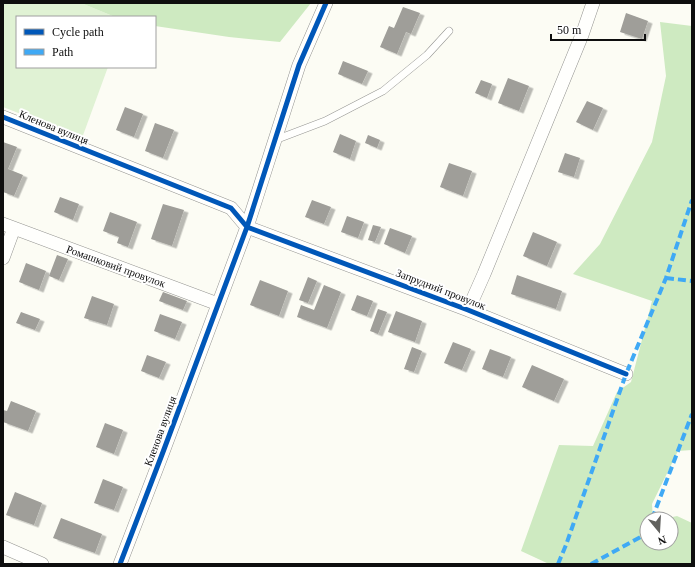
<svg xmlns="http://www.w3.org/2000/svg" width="695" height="567" viewBox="0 0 695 567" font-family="Georgia,serif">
	<defs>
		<filter id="shadow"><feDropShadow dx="4.5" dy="2.5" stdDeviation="0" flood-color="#0004"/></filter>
	</defs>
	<rect width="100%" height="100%" fill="#fcfcf4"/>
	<!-- green -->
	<path fill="#e0f2d4" d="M 3,3 L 81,3 L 115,17 L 17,17 L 17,67 L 108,67 L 82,138 L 3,107 Z"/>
	<!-- forest -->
	<path fill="#ceeac1" d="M 81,3 L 311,3 L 280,42 L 229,37 L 155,26 L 155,17 L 115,17 Z
		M 660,22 L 692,26 L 692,450 L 678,451 L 652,504 L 653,519 L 647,519 L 647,543 L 671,543 L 671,519 L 663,519 L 677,516 L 692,523 L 692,564 L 549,564 L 521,551 L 559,445 L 593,446 L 617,392 L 631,382 L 652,301 L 573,274 L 600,244 L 652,142 L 666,76 Z"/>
	<!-- building -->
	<path fill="#9f9e99" filter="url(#shadow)" d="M 403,7 L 420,13 L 411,34 L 406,32 L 397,54 L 380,47 L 389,26 L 394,28 Z
		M 626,13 L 648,21 L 642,39 L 620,32 Z
		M 343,61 L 368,71 L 362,84 L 338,74 Z
		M 508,78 L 529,86 L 519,111 L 498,103 Z
		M 481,80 L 492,84 L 487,98 L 475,93 Z
		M 587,101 L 603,108 L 593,130 L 576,122 Z
		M 125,107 L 143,114 L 134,137 L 116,130 Z
		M 155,123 L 174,130 L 163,158 L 145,151 Z
		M 340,134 L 356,141 L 350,159 L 333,152 Z
		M 368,135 L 380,140 L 377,148 L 365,143 Z
		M 3,142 L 17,147 L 8,169 L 23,175 L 14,196 L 3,192 Z
		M 565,153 L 580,158 L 574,177 L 558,172 Z
		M 449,163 L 472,171 L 463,196 L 440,187 Z
		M 60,197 L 79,204 L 73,220 L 54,212 Z
		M 312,200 L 331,207 L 324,224 L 305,217 Z
		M 163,204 L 184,210 L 172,246 L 151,239 Z
		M 110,212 L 137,222 L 128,247 L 117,243 L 119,237 L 103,231 Z
		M 347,216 L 364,222 L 358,238 L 341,232 Z
		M 373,225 L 381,227 L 375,242 L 368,240 Z
		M 390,228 L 412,236 L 405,253 L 384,244 Z
		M 533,232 L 557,242 L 547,266 L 523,256 Z
		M 57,255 L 68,259 L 59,280 L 49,276 Z
		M 26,263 L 46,271 L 39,290 L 19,282 Z
		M 517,275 L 562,291 L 556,309 L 511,294 Z
		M 308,277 L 317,281 L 308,303 L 299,300 Z
		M 260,280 L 288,291 L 279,316 L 250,305 Z
		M 324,285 L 341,292 L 327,328 L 297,317 L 301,305 L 314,310 Z
		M 163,292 L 187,301 L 183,310 L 159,301 Z
		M 357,295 L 373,301 L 367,316 L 351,310 Z
		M 92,296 L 114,304 L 107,325 L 84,318 Z
		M 378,309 L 387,312 L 378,334 L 370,331 Z
		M 396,311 L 422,321 L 415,342 L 388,332 Z
		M 21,312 L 40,319 L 35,330 L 16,323 Z
		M 160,314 L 182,322 L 175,339 L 154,331 Z
		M 453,342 L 471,349 L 462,370 L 444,363 Z
		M 412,347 L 422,351 L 414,372 L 404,369 Z
		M 490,349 L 511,357 L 503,377 L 482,369 Z
		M 147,355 L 166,362 L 159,378 L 141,371 Z
		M 532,365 L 564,379 L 554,401 L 522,387 Z
		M 11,401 L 36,411 L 28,431 L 3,422 L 3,410 L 7,411 Z
		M 105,423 L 123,430 L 114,454 L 96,447 Z
		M 103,479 L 123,487 L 114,510 L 94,503 Z
		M 15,492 L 42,503 L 34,525 L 6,515 Z
		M 61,518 L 102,534 L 95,553 L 53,538 Z"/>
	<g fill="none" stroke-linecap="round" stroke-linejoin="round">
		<defs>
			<path id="lane" d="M 275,140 L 325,121 L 383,91 L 427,55 L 449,31"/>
			<path id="street" d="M 3,117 L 231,208 L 247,227 L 468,310 L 626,374
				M 3,224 L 218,304
				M 3,258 L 14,228
				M 468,310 L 484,274 L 582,35 L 593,3
				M 3,547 L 42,564
				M 120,564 L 163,452 L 247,227 L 299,65 L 326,3"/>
		</defs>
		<!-- lane casing -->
		<use href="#lane" stroke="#959592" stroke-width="8"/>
		<!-- street casing -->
		<use href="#street" stroke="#959592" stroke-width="14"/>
		<!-- lane -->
		<use href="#lane" stroke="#fffffd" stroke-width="7"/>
		<!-- street -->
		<use href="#street" stroke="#fffffd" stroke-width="13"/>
		<!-- quiet -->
		<path stroke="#3fa9f5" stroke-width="4" stroke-dasharray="8 4" stroke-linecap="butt" d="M 666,278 L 692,281
			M 652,519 L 692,414
			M 558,564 L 566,545 L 626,374 L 666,278 L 692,200
			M 591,564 L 646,534 L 647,531"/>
		<defs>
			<path id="cycleway" d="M 3,117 L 231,208 L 247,227 L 468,310 L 626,374
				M 120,564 L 163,452 L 247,227 L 299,65 L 326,3"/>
		</defs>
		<!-- cycleway casing -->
		<use href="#cycleway" stroke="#fff" stroke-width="8"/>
		<!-- cycleway -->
		<use href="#cycleway" stroke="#0057b8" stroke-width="5"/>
	</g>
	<g text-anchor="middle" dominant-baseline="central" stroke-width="4" stroke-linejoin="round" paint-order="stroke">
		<!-- street labels -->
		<g font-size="11" fill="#0e0e0e" stroke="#fff">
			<text transform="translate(54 127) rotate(22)">Кленова вулиця</text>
			<text transform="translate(116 266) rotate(20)">Ромашковий провулок</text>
			<text transform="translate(441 289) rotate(21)">Запрудний провулок</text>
			<text transform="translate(160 431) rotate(-70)">Кленова вулиця</text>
		</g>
	</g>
	<!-- border -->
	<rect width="695" height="567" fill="none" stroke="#0e0e0e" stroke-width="8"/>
	<!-- legend -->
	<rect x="16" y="16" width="140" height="52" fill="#ffffff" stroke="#9f9f9f"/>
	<rect x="24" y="29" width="20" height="6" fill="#0057b8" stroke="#9f9f9f"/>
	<text x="52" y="36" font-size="12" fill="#0e0e0e">Cycle path</text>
	<rect x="24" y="49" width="20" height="6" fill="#3fa9f5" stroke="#9f9f9f"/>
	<text x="52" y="56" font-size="12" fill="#0e0e0e">Path</text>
	<!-- north arrow -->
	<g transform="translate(659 531) rotate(162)"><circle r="19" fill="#ffffff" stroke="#9f9f9f"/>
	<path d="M0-3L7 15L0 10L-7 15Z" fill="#61615e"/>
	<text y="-6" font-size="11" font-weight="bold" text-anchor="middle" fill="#0e0e0e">N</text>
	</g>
	<!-- scale -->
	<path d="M551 34v6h94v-6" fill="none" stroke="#0e0e0e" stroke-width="2"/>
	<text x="557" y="34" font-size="12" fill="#0e0e0e" stroke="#ffffff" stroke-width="3" paint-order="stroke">50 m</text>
</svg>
